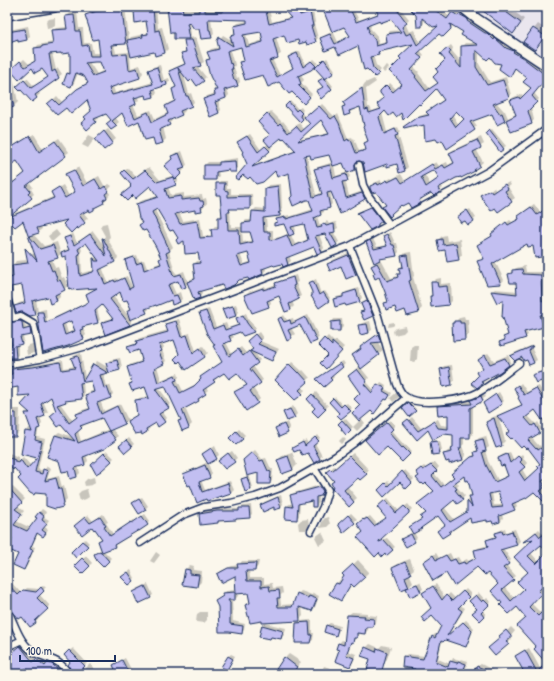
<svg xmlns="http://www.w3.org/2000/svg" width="554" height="681" viewBox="0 0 554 681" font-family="'Patrick Hand',sans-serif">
	<rect width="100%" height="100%" fill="#fbf7ec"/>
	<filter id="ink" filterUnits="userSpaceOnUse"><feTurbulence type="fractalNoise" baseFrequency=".025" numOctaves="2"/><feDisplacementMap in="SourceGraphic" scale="8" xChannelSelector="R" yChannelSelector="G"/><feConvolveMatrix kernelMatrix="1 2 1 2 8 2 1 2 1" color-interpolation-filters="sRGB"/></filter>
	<g filter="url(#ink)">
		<!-- built -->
		<path fill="#eae6ee" d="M 470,7 L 547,7 L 547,60 L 495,25 Z"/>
		<!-- shadow -->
		<path fill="#0003" fill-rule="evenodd" d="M 125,7 L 129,39 L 131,37 L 144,34 L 149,32 L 147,20 L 136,22 L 135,11 L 138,8 L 156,7 L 158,28 L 162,27 L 168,49 L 165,52 L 156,55 L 155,51 L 130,56 L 131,68 L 140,65 L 143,73 L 140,77 L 113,86 L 115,93 L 153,82 L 150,70 L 153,67 L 160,65 L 164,80 L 169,78 L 170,81 L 167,84 L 155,88 L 157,93 L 154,96 L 147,98 L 145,94 L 137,96 L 139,100 L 133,104 L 138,115 L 151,110 L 155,119 L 169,112 L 166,106 L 169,103 L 176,100 L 173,89 L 177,86 L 171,71 L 174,68 L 186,63 L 182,53 L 187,50 L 185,41 L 189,38 L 175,38 L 175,32 L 171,32 L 168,7 L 185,7 L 186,9 L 200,9 L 200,7 L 208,7 L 208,10 L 224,10 L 224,7 L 276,7 L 269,9 L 272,22 L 291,17 L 283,8 L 284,7 L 320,7 L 313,11 L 315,22 L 314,24 L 318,38 L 315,41 L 308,44 L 307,41 L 300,43 L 298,38 L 288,42 L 285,34 L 276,37 L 281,54 L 272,59 L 280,75 L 294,67 L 289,57 L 292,54 L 300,51 L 306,65 L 314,59 L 318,63 L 310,70 L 301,74 L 304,80 L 301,83 L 312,94 L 304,102 L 292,90 L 289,93 L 280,81 L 269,86 L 264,74 L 245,79 L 240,62 L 244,59 L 242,46 L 230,50 L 233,61 L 234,61 L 235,65 L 234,67 L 237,78 L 239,77 L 240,82 L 237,85 L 227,88 L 229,95 L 226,98 L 218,100 L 221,110 L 218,113 L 210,116 L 204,99 L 207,96 L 216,93 L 215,91 L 217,88 L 211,75 L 207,60 L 211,57 L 208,52 L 211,49 L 220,47 L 218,41 L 223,35 L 233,41 L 231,36 L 236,33 L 235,26 L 238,23 L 248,21 L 247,19 L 211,18 L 212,27 L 213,27 L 214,34 L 211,37 L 202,38 L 200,28 L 194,28 L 192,24 L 190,26 L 191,35 L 188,38 L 196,37 L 204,62 L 197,66 L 206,77 L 198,85 L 192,78 L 189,80 L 183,72 L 189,94 L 191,93 L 194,102 L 191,105 L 184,108 L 185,111 L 182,114 L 171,118 L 172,121 L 163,127 L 166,139 L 163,142 L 156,144 L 153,137 L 146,139 L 140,120 L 129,125 L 122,111 L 115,117 L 119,122 L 111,129 L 108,124 L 112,120 L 106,112 L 97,116 L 99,118 L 87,128 L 82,123 L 87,119 L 85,117 L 92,111 L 87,99 L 71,112 L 66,106 L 58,114 L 49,104 L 57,96 L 62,102 L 81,86 L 89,82 L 84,75 L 78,73 L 74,83 L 71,86 L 64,84 L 68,73 L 71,71 L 71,52 L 62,53 L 62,51 L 52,53 L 56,70 L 58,68 L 62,74 L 38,92 L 40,94 L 32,101 L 21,89 L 20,90 L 18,87 L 27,78 L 34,86 L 49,77 L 43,67 L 35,72 L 32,67 L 19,79 L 11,71 L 24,59 L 29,64 L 36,60 L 35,49 L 38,45 L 53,42 L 52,31 L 56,28 L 68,27 L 67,16 L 70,13 L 77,12 L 79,28 L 83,28 L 84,43 L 91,43 L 93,53 L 101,53 L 98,38 L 93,39 L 86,15 L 89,12 L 101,8 ZM 261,31 L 263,40 L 249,45 L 246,34 ZM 128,40 L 130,52 L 116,53 L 114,44 L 126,43 ZM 100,61 L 104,70 L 97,74 L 89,62 Z
			M 323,7 L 357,7 L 353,9 L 359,20 L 379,13 L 376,7 L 402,7 L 400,8 L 409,19 L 405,23 L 409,32 L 414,30 L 420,43 L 440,25 L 424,19 L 424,23 L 422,26 L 417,15 L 411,7 L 437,7 L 450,17 L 455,9 L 461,13 L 463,12 L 547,71 L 547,88 L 541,84 L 534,93 L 539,99 L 531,107 L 534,120 L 531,123 L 511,130 L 506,119 L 497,123 L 492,113 L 473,120 L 477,126 L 447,148 L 443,139 L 425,123 L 408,124 L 420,116 L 429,113 L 428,112 L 431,109 L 445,99 L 436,88 L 401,111 L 393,112 L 385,110 L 382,113 L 387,132 L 398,127 L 400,132 L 398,134 L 408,167 L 405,170 L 400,172 L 397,163 L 357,160 L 358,166 L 355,169 L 348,171 L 350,177 L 345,180 L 349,196 L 365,190 L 368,195 L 340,213 L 332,190 L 330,191 L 332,204 L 329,207 L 323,209 L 324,212 L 317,216 L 320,226 L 327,221 L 329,224 L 336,222 L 338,228 L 333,231 L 339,242 L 336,244 L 326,233 L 319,234 L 324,248 L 322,251 L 314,246 L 289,255 L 291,261 L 288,264 L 282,262 L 274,264 L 265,267 L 266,270 L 263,273 L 201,290 L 202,294 L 200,297 L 189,282 L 185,286 L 178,280 L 171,283 L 176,294 L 180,292 L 182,299 L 179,302 L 171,299 L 148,307 L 149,309 L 146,312 L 130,319 L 132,321 L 130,324 L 105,333 L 102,323 L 105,320 L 113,318 L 102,304 L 97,308 L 100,320 L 97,322 L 85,325 L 83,328 L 86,335 L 83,338 L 44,352 L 38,310 L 34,314 L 15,307 L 19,303 L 26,301 L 23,284 L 13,265 L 16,261 L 28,260 L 28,258 L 32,254 L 35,253 L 24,219 L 11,221 L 7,223 L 7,173 L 14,182 L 26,172 L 17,160 L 7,166 L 7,149 L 34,134 L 43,149 L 59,138 L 69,152 L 29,182 L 33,187 L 31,189 L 34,194 L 11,215 L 55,196 L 52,192 L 63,185 L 69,196 L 76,191 L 67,175 L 78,167 L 87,183 L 99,176 L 105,187 L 109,184 L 112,186 L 108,190 L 110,194 L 104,202 L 94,209 L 89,208 L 83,212 L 88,218 L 78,227 L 69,219 L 41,226 L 42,229 L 38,232 L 33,234 L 44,246 L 57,242 L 61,254 L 57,257 L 52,259 L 55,268 L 58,267 L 62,278 L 64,277 L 68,286 L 59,292 L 60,297 L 57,300 L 48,296 L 36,299 L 38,312 L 41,310 L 46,309 L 47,321 L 90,301 L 87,294 L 98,287 L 72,289 L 67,255 L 62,253 L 65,250 L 69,249 L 65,239 L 68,236 L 73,233 L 77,243 L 93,231 L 105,247 L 103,239 L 105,236 L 100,227 L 102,224 L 107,223 L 110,237 L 108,239 L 118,258 L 115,261 L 102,267 L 108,282 L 117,278 L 118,280 L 127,276 L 132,287 L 134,286 L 126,261 L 129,258 L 137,255 L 139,261 L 144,260 L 147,268 L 162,262 L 162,257 L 143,222 L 137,204 L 140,201 L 158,196 L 150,185 L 132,187 L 132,185 L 122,173 L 128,168 L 136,177 L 149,167 L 160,180 L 174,175 L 172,156 L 175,153 L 182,151 L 187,165 L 182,168 L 184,170 L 177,176 L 178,181 L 175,184 L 168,187 L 171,195 L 184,193 L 184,197 L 202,195 L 203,199 L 206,198 L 207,203 L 201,210 L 195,209 L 179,212 L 183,221 L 200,218 L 203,236 L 213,235 L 212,229 L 215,226 L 219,226 L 219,218 L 222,214 L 221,194 L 217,184 L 220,181 L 227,181 L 227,188 L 231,188 L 231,194 L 252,194 L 253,205 L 250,208 L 232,208 L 230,210 L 231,227 L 243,227 L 243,223 L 246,220 L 252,220 L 253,211 L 256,208 L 266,209 L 266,188 L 269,185 L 281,184 L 282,208 L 280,211 L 282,211 L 282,212 L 279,215 L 266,216 L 267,230 L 273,230 L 273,238 L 281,237 L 289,233 L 285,223 L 275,223 L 281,217 L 289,215 L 289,217 L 313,209 L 310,199 L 293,195 L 290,172 L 275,169 L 262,181 L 248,164 L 244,152 L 238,142 L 250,134 L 261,150 L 268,144 L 271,135 L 259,122 L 271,111 L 282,122 L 283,121 L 291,131 L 299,123 L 305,130 L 312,124 L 305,117 L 314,110 L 315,111 L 322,104 L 335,117 L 338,114 L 348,138 L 352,137 L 353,139 L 354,138 L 359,151 L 367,149 L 365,143 L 368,140 L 360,105 L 349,113 L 343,108 L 345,105 L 347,99 L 363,87 L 363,86 L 365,83 L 374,79 L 376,82 L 366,89 L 368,107 L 370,107 L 372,111 L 381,108 L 385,97 L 381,92 L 390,83 L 397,90 L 404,84 L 402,59 L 401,57 L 416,42 L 381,50 L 378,54 L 373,55 L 376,65 L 381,70 L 375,76 L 359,45 L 335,46 L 321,39 L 324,36 L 333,31 ZM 391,18 L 401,30 L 390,31 L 387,34 L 388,41 L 379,43 L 378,37 L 370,28 L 371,27 L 370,24 ZM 454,25 L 464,31 L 476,43 L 465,43 L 462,46 L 462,63 L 452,51 L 453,48 L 451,45 L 444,51 L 446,60 L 440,72 L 439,82 L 430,89 L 418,73 L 419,72 L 413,66 L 424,55 L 420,50 L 439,33 L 443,36 ZM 344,26 L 350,36 L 338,42 L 333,31 ZM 479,51 L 490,55 L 502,63 L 512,73 L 516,68 L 528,77 L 532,88 L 523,98 L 522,94 L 514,97 L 511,100 L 516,114 L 508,118 L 505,111 L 504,111 L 496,102 L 508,98 L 511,95 L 506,77 L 490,82 L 479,64 ZM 456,110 L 465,119 L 459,125 L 452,114 ZM 321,119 L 329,133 L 299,140 ZM 284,136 L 297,150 L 252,166 L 272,148 L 270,146 L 281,137 ZM 330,154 L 333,162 L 318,167 L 315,170 L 323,192 L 316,195 L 307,155 ZM 344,162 L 348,172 L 336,176 L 334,165 ZM 158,208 L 179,237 L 185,239 L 199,252 L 200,261 L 197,261 L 194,264 L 196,277 L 191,279 L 188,282 L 184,271 L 177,274 L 175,272 L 169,251 L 173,247 L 155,210 ZM 305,223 L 309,239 L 295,244 L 291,235 L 296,230 L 294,225 ZM 242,231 L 251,231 L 254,240 L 243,242 ZM 86,242 L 97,256 L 94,259 L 95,270 L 82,273 L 81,252 L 82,250 L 80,246 ZM 249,252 L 252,261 L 244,264 L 240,254 ZM 120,290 L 128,298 L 131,307 L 128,311 L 130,318 L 113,296 ZM 71,320 L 75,329 L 68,333 L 65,323 Z
			M 480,7 L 508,7 L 524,19 L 517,29 Z
			M 55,18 L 55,25 L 52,27 L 47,28 L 46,22 L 49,19 Z
			M 538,24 L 547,30 L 547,33 L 535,49 L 524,42 Z
			M 28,26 L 30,36 L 27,39 L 19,41 L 19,38 L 7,35 L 7,33 L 9,30 Z
			M 7,43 L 12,49 L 7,54 Z
			M 327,58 L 335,70 L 326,77 L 333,86 L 321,97 L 317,91 L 324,86 L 320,81 L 325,77 L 316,68 Z
			M 386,65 L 389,68 L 384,73 L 382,70 Z
			M 12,73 L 18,102 L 14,106 L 7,108 L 7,74 Z
			M 291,101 L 298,109 L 301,107 L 303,110 L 301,113 L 305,116 L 300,121 L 286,106 Z
			M 108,129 L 116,139 L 104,149 L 95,139 Z
			M 492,129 L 506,146 L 503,148 L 487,133 Z
			M 89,135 L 95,138 L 88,148 L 82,145 Z
			M 481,137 L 484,144 L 476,149 L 483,162 L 474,170 L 441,185 L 443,188 L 439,191 L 432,191 L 422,197 L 423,198 L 420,202 L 412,206 L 409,202 L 402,203 L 390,215 L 387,204 L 376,190 L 371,187 L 374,183 L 381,180 L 382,183 L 391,178 L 392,179 L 401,174 L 405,181 L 436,162 L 439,166 L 447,162 L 448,165 L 454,162 L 450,153 L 453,150 ZM 435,169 L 440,177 L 430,184 L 424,174 Z
			M 238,158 L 238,168 L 235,171 L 230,169 L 218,170 L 219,176 L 216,179 L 205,165 L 208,162 L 220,162 L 223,160 Z
			M 509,182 L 511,185 L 508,187 L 515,198 L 498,210 L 482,196 L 494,187 L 495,190 Z
			M 534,204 L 540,212 L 547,208 L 547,211 L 543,215 L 547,216 L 547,255 L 534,245 L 528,242 L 495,261 L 504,280 L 501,283 L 488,284 L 478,262 L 484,257 L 478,245 L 481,242 L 493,235 L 496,231 L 510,220 L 512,222 L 520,218 L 522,213 Z
			M 374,205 L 383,218 L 378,225 L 358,213 Z
			M 470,209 L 476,218 L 468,224 L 461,215 Z
			M 56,230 L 60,235 L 52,242 L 48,236 Z
			M 390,232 L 395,243 L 397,243 L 399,252 L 396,255 L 380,258 L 391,278 L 398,276 L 401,272 L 400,268 L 403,265 L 402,256 L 405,253 L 411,252 L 414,276 L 413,277 L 422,308 L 418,312 L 385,304 L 389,300 L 380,275 L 374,274 L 376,272 L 373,266 L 379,260 L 370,240 L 373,239 L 377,247 L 388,245 L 384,236 Z
			M 446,235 L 447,241 L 460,239 L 462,255 L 458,259 L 438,240 L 442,236 Z
			M 352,251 L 359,270 L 355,274 L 341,265 L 329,264 L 333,260 Z
			M 525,266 L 526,272 L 543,272 L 544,299 L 547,298 L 547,312 L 543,313 L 546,323 L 543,326 L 526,331 L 528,335 L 525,337 L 501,342 L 505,339 L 505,337 L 508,334 L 504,298 L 492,291 L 495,289 L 518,291 L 517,282 L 509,274 L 516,268 Z
			M 296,275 L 298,282 L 296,283 L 301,296 L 292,301 L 294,306 L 291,309 L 285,311 L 279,295 L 270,299 L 271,303 L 268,306 L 246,295 L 248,292 L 265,286 L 266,288 L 276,284 L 279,281 Z
			M 441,278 L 441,284 L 451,283 L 452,301 L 449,304 L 431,296 L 433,294 L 432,283 L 436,279 Z
			M 316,279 L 321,294 L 325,291 L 330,298 L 328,300 L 313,296 L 309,283 Z
			M 359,288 L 362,298 L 359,301 L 346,303 L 334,300 L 337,297 L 344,295 L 346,292 Z
			M 372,298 L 377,310 L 373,315 L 362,312 L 364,310 L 362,304 L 366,300 Z
			M 236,304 L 239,312 L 236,315 L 226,318 L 223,309 L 226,307 Z
			M 7,309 L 10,319 L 17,320 L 23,319 L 26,328 L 32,326 L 34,332 L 31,334 L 23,336 L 24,341 L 22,343 L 18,344 L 18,355 L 15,357 L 7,358 L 7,344 L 13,343 L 11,334 L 7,334 Z
			M 209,309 L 216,327 L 226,323 L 228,328 L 240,324 L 237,318 L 246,313 L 249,320 L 256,328 L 254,331 L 244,335 L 240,331 L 232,334 L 234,337 L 226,342 L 232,354 L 241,347 L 247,354 L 254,348 L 251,338 L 259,332 L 263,338 L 260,341 L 279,349 L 272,360 L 254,352 L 260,360 L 253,366 L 263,380 L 253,388 L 260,399 L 257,402 L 235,392 L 248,384 L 237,372 L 224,372 L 216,377 L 217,378 L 214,381 L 206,387 L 208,390 L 201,396 L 201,397 L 199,400 L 185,408 L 192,424 L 189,427 L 183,430 L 179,421 L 182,419 L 166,385 L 158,387 L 171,404 L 162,411 L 167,418 L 164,421 L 156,422 L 148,427 L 150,428 L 147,431 L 128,421 L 138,414 L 136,401 L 139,398 L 149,396 L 146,386 L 130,384 L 132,382 L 128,367 L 131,364 L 142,361 L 140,348 L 129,348 L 131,345 L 138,343 L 137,341 L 140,338 L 168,330 L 166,324 L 169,322 L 179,319 L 184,335 L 190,333 L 196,351 L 203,346 L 208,353 L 186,369 L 175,338 L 162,343 L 164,347 L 162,350 L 166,361 L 163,364 L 157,366 L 161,380 L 178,373 L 179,377 L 177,379 L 183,391 L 198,383 L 223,362 L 216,345 L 200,314 L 203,311 Z
			M 284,315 L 287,320 L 293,318 L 294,322 L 308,315 L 319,337 L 316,340 L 301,324 L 291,328 L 295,334 L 288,339 L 279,319 Z
			M 464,316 L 465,319 L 468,319 L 469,334 L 464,339 L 453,324 L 460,317 Z
			M 334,319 L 342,319 L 343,327 L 340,330 L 332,330 L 332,322 Z
			M 370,321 L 372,330 L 369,332 L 359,326 L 362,323 Z
			M 394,322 L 394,325 L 393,326 L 388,327 L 389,323 Z
			M 405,326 L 406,330 L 403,333 L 394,335 L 393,331 L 396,328 Z
			M 383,331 L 384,337 L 380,341 L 377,341 L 383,350 L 361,368 L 369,378 L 366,381 L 375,391 L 381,382 L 386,385 L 385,389 L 392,393 L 389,397 L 387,399 L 385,398 L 374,413 L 370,410 L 361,418 L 365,423 L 357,431 L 353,427 L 346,433 L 339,424 L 345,418 L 353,427 L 360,420 L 353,413 L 361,405 L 362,393 L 351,374 L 360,366 L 353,355 L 365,343 Z
			M 328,336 L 334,342 L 336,340 L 344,347 L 329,364 L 329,355 L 319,345 Z
			M 36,343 L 37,350 L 34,353 L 27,355 L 26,348 L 29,345 Z
			M 414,345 L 418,345 L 417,359 L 414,362 L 410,361 L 411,347 Z
			M 533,345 L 531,347 L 537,360 L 534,362 L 523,355 L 511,356 L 514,353 Z
			M 81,353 L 85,378 L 97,361 L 109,368 L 107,363 L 110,360 L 120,358 L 122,367 L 119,369 L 103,373 L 107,386 L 110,385 L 113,394 L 110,397 L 100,400 L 104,411 L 120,404 L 128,420 L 112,429 L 118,436 L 115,439 L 86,454 L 88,461 L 85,464 L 78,466 L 80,473 L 77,476 L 55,435 L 59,432 L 72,437 L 57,411 L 51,395 L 43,401 L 48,412 L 40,417 L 42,424 L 39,427 L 37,437 L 45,439 L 38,469 L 44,471 L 47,466 L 51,468 L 47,479 L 59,476 L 62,487 L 64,486 L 67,499 L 65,501 L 65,503 L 62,506 L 47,493 L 22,476 L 15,467 L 7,462 L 7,452 L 18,457 L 18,460 L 20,460 L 23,457 L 31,466 L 39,457 L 22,453 L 26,432 L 29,428 L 32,429 L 26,414 L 29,411 L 33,394 L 19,386 L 11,387 L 10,409 L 20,409 L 19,432 L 15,436 L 9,421 L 7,421 L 7,374 L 9,372 L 13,372 L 13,369 L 16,366 L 37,365 L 63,360 L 64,368 L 75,366 L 72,358 L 76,355 ZM 92,380 L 95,390 L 89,392 L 86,395 L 91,407 L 80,411 L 77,414 L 78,416 L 73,421 L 60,403 L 67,399 L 81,398 L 84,395 L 83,381 ZM 103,416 L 109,429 L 81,441 L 78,431 L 84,425 L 83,424 Z
			M 488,353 L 494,361 L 508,355 L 511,362 L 477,387 L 480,376 L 477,372 L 484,367 L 482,357 Z
			M 343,361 L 345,364 L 332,375 L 334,377 L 331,380 L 317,379 Z
			M 292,362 L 302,371 L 303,370 L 310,378 L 301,386 L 305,390 L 302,393 L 276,380 Z
			M 452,365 L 454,381 L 451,384 L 441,369 L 444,366 Z
			M 546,370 L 547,378 L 536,382 L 534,375 L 540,371 L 540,372 Z
			M 521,383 L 527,392 L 539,386 L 547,400 L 547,420 L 536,409 L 527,415 L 536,424 L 538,422 L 542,429 L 531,437 L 539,446 L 540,445 L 542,448 L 544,446 L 547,450 L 547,476 L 544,478 L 547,481 L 546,484 L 543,488 L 547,492 L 547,503 L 534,490 L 515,501 L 517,506 L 514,509 L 502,514 L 503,519 L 500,522 L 471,516 L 443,537 L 446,525 L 439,515 L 414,532 L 417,538 L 406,546 L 403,539 L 413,532 L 410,527 L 423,519 L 426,513 L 435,491 L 420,475 L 420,469 L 424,466 L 426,468 L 435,462 L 439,467 L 434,473 L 444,485 L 455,476 L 456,471 L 475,454 L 475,452 L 478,449 L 476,441 L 479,438 L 486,436 L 489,447 L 485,450 L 488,461 L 498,480 L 509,475 L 504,464 L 499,458 L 502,455 L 510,452 L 514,461 L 522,454 L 524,457 L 523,458 L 527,463 L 522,469 L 528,479 L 540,468 L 541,463 L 528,446 L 499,416 L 501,414 L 523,404 L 518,386 ZM 464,475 L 469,479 L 472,494 L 468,501 L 468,511 L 454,519 L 444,507 L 454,499 L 462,499 L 465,496 L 457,487 L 459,485 L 456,481 ZM 498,490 L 503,505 L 494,505 L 492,492 Z
			M 316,392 L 328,406 L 318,416 L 316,408 L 308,399 Z
			M 397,392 L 400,396 L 393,402 L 390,398 Z
			M 499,392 L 504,401 L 502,403 L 484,403 Z
			M 484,394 L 486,397 L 473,405 L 473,434 L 470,437 L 464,437 L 464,444 L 462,446 L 466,456 L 463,459 L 449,460 L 445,454 L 448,451 L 452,450 L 454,446 L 454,434 L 428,428 L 417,438 L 404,424 L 412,417 L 421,428 L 438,419 L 441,425 L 449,426 L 449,414 L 438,406 L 441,403 L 472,401 L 472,400 L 475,397 Z
			M 335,397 L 343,406 L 347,403 L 352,408 L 341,418 L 341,413 L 331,402 Z
			M 410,403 L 416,409 L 409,416 L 404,408 Z
			M 293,406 L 297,414 L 294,417 L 284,412 Z
			M 498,415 L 505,441 L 501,445 L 487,422 L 491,418 Z
			M 390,420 L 395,425 L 391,430 L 405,446 L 406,445 L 412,451 L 402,460 L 387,446 L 369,438 Z
			M 287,422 L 290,429 L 280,435 L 276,428 Z
			M 239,429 L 245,435 L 236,444 L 230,438 Z
			M 547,432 L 547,439 L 545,434 Z
			M 318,435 L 320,438 L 315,443 L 322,456 L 314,462 L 308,452 L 300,448 L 293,448 L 306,440 L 308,444 Z
			M 343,437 L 346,440 L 342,444 L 339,441 Z
			M 129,438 L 134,444 L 125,452 L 120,446 Z
			M 433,440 L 433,442 L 440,441 L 442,450 L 439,453 L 431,442 Z
			M 215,446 L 219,455 L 208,463 L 212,474 L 210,477 L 201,480 L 205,490 L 230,481 L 234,490 L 231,493 L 223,496 L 222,494 L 207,500 L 191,484 L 184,475 L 187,472 L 208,462 L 203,454 Z
			M 255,450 L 262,459 L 266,458 L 271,469 L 273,469 L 272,481 L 270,483 L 259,472 L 249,474 L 253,487 L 250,489 L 242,479 L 248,476 L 247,457 Z
			M 107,451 L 114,458 L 100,471 L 92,465 Z
			M 232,451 L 237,458 L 225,468 L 222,458 Z
			M 292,452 L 297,465 L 293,469 L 283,473 L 278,460 L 283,455 Z
			M 353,453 L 369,470 L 360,479 L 358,476 L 347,486 L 357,498 L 349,505 L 335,480 L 328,472 L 334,466 L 336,468 Z
			M 405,470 L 414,479 L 406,487 L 400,481 L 379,490 L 388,481 L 391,484 Z
			M 94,477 L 95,482 L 92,485 L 85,486 L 84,482 L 87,479 Z
			M 7,483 L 10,484 L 25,499 L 18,506 L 24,511 L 16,521 L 31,528 L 38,518 L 36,516 L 42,509 L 46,512 L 44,517 L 49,520 L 44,527 L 48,529 L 46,533 L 38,533 L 32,546 L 35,547 L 27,566 L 24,569 L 14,537 L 7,536 Z
			M 324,485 L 325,488 L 324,493 L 321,495 L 319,496 L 319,503 L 316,506 L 313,506 L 312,500 L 300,502 L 299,516 L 296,519 L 287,507 L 289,504 L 293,504 L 291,495 L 294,493 L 316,486 Z
			M 87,489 L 89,497 L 86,499 L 80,501 L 78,494 L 81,491 Z
			M 281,495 L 283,504 L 281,507 L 261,505 L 264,502 Z
			M 142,497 L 148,506 L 145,509 L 136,501 Z
			M 388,498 L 399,511 L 408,504 L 412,509 L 381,538 L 382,540 L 387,538 L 395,547 L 386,554 L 358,524 L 366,517 L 367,518 L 370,516 L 377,524 L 387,518 L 378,507 Z
			M 251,505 L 252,514 L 249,517 L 220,519 L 218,522 L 200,514 L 203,511 L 220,508 L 240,509 L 243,506 Z
			M 351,513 L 357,519 L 343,532 L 339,524 Z
			M 103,514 L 108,522 L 106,523 L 113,534 L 134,520 L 135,521 L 145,514 L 150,521 L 140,530 L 139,529 L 114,546 L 104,551 L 111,558 L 103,566 L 95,554 L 102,549 L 99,541 L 103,538 L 92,525 L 78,524 L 88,515 L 93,521 Z
			M 328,517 L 330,524 L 327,527 L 320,528 L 322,521 L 325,518 Z
			M 308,519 L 309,527 L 306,530 L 299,530 L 298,523 L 301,520 Z
			M 505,528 L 506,532 L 515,529 L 520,541 L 517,544 L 503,548 L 511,560 L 506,565 L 516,576 L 504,587 L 514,598 L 525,589 L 530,572 L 515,557 L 536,537 L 526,540 L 539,529 L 544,535 L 547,532 L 547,551 L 541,543 L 531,553 L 539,562 L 547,555 L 547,582 L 541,587 L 544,590 L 531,603 L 542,614 L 547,609 L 547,663 L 537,647 L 528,618 L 517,606 L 503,603 L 499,584 L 488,572 L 477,566 L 446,572 L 424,562 L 436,553 L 439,558 L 450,553 L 453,559 L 458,557 L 461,562 L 467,559 L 468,561 L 477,557 L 475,551 L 478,548 L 489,545 L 487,541 L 490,538 L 497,536 L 496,534 L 499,531 Z
			M 322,532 L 326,541 L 319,545 L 315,537 Z
			M 85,539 L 89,543 L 76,556 L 72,552 Z
			M 156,552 L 160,555 L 154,563 L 150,561 Z
			M 86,556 L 92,563 L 82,573 L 76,566 Z
			M 410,559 L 414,569 L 409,573 L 413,582 L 409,586 L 402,589 L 393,568 L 397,564 Z
			M 358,560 L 369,572 L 354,586 L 352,583 L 345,595 L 340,600 L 337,583 L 341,579 L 343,580 L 345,576 L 343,574 Z
			M 242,561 L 259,561 L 258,566 L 255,570 L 249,570 L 250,578 L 264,578 L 264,584 L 272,583 L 273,588 L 282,587 L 283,593 L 280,596 L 281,605 L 294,604 L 298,594 L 301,591 L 312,595 L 313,593 L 319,596 L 315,607 L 312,610 L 302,607 L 303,616 L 299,620 L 246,605 L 251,601 L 249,592 L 237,593 L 238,596 L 235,599 L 232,599 L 233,621 L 245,624 L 244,630 L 241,633 L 229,631 L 216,601 L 224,595 L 226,591 L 237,590 L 236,575 L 218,574 L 221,571 L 232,566 L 239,565 Z
			M 190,565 L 194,566 L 193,570 L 202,571 L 201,582 L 197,586 L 186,569 Z
			M 131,570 L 135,578 L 133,580 L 124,575 Z
			M 9,580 L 21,593 L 27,588 L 39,589 L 44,585 L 46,587 L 39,594 L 50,606 L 37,618 L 38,620 L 35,622 L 11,607 L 7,606 L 7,582 Z
			M 420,582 L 423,589 L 420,591 L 408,589 L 410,586 Z
			M 148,584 L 153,595 L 150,597 L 134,592 L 137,589 Z
			M 436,584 L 445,598 L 450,593 L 456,599 L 466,589 L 471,594 L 460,605 L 465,608 L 447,637 L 466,620 L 474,628 L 468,643 L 465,646 L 445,638 L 442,641 L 438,659 L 450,664 L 453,658 L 460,660 L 461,659 L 468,661 L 464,674 L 415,674 L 417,668 L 404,657 L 407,654 L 425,656 L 432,637 L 435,634 L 438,635 L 442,625 L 423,593 Z
			M 479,593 L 485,600 L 487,598 L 491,602 L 483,610 L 486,614 L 480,620 L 478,609 L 471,601 Z
			M 200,612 L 207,612 L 207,620 L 204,623 L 196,622 L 197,614 Z
			M 352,612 L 367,613 L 367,615 L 377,616 L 376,623 L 373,626 L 369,626 L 368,630 L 365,633 L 360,632 L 356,638 L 352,642 L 348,651 L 356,654 L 353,662 L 350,666 L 340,650 L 339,643 L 342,640 L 345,642 L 348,615 Z
			M 7,613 L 12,622 L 9,628 L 12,629 L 7,637 Z
			M 312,620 L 312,633 L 314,633 L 313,640 L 310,642 L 297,623 L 300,621 Z
			M 265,623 L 286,628 L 284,635 L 281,638 L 272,636 L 270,638 L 262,626 Z
			M 330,623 L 340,626 L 338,632 L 335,635 L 327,625 Z
			M 511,627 L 515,631 L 510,637 L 512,639 L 495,655 L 501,637 Z
			M 24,644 L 37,660 L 40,656 L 48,663 L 51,660 L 68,674 L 7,674 L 7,653 L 12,650 L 13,652 Z
			M 370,644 L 379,648 L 382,645 L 391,647 L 387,659 L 383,663 L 371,659 L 366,648 Z
			M 73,648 L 87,663 L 75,674 L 72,662 L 65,655 Z
			M 529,648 L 541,670 L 547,664 L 547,674 L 526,674 L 516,656 Z
			M 231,654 L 235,656 L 227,669 L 228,657 Z
			M 289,654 L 301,662 L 293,674 L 279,674 L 285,658 Z
			M 125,658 L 132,671 L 129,674 L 118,674 L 114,665 Z
			M 90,664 L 99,674 L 87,674 L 84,670 Z
			M 481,664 L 495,671 L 496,670 L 506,672 L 505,674 L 476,674 L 478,666 Z
			M 324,666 L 330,668 L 328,672 L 322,670 Z
			M 369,667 L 397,674 L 371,674 L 366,672 Z
			M 198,669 L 203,672 L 202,674 L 194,674 Z
			M 345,671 L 355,674 L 342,674 Z"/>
		<!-- building -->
		<path fill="#c2bff1" stroke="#1b2f5e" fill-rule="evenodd" d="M 167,7 L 182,7 L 183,12 L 199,12 L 199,7 L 205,7 L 205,12 L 223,12 L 222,7 L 265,7 L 269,24 L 291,18 L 282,8 L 298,7 L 300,15 L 310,12 L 313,26 L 311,26 L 316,42 L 307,45 L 306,42 L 299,44 L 298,40 L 287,43 L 284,35 L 273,39 L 278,58 L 269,61 L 277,77 L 293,68 L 288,57 L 297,53 L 303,67 L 311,61 L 316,66 L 311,70 L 298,76 L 301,84 L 298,85 L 310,97 L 304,104 L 292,92 L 289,94 L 279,82 L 268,87 L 263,75 L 245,80 L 239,62 L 244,61 L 241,47 L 227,51 L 230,64 L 231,63 L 233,69 L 231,69 L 234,80 L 236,80 L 238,86 L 224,90 L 226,98 L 215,102 L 219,113 L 210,117 L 203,99 L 215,95 L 214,90 L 217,90 L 210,76 L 206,60 L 210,59 L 207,52 L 219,49 L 217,41 L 219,37 L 233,46 L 230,36 L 235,35 L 234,26 L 247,23 L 247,20 L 208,19 L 209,30 L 210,30 L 212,38 L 201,39 L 199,29 L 194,29 L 190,23 L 187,24 L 189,29 L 187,28 L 189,39 L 174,39 L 174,33 L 170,33 ZM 261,32 L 263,42 L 246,47 L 243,35 Z
			M 322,7 L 359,7 L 351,11 L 356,22 L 378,14 L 375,7 L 395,7 L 407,23 L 402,27 L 406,35 L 411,33 L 417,45 L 438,26 L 433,27 L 422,18 L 422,27 L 417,27 L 416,15 L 408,7 L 431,7 L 447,19 L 452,12 L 458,16 L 459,14 L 468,19 L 467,21 L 485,33 L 487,33 L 494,40 L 495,38 L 506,48 L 514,51 L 513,52 L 523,58 L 547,76 L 547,89 L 541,85 L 532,96 L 537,102 L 528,111 L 532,124 L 511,132 L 506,120 L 516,115 L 510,100 L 519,97 L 520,99 L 531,88 L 523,82 L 527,78 L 515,68 L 510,77 L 499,69 L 501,64 L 495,63 L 490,57 L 487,60 L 476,50 L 476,67 L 487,85 L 503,80 L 509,98 L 493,104 L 500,114 L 502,113 L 505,121 L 497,125 L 492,114 L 470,122 L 475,130 L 447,149 L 442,140 L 438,142 L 436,139 L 425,141 L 424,125 L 416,127 L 416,125 L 404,128 L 403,127 L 416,118 L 429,115 L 426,112 L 444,100 L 436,89 L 420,105 L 419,104 L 403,120 L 401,113 L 396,117 L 393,113 L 389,116 L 385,111 L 379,117 L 384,134 L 395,129 L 398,135 L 395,136 L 405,171 L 399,173 L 397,164 L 387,167 L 387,164 L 365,172 L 363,162 L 359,161 L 355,164 L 355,170 L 347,173 L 343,163 L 333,166 L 329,155 L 311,159 L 310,155 L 304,156 L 313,197 L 322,194 L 314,169 L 330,165 L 333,178 L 346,174 L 348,181 L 342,182 L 346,198 L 362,193 L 365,199 L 340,214 L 331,192 L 327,193 L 330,208 L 320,211 L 321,215 L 314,218 L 317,228 L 322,227 L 321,225 L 324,223 L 326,226 L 334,224 L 335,232 L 330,233 L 337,245 L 332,248 L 325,234 L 315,236 L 322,252 L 317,254 L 314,247 L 286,258 L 288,265 L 283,267 L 282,264 L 274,266 L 273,265 L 262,269 L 263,274 L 249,280 L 248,278 L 239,280 L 234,285 L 224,289 L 222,285 L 198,292 L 200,298 L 194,300 L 187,282 L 195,279 L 193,264 L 200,263 L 198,253 L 185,254 L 184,241 L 178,244 L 176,240 L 178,238 L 173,230 L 170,231 L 157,209 L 152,212 L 170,251 L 166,253 L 173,275 L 174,276 L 181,274 L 186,287 L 181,289 L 178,281 L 168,285 L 173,296 L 177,295 L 180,302 L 172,305 L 171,300 L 156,306 L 156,305 L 145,309 L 147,313 L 130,320 L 127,311 L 131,309 L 127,300 L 123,301 L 120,292 L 110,299 L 130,325 L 105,335 L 101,323 L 113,319 L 102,305 L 95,311 L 98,323 L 82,327 L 83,329 L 80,330 L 84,339 L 68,346 L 43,353 L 37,312 L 43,312 L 45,323 L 89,302 L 86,294 L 97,288 L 71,290 L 71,288 L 69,289 L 66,256 L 62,257 L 61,253 L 69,250 L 64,238 L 70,236 L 74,245 L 90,234 L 106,256 L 102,238 L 103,238 L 115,262 L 99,270 L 105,284 L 114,280 L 115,282 L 124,278 L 129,289 L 133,287 L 125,260 L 134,257 L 136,264 L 142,262 L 144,270 L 161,264 L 159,259 L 161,258 L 156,247 L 146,230 L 143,231 L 139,225 L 142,223 L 139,218 L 136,204 L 158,197 L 150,186 L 135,199 L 133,195 L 127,201 L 121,195 L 131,187 L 130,186 L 131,185 L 121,173 L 124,170 L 133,179 L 145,170 L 157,182 L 173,177 L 176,185 L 165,189 L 168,198 L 181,196 L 181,200 L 199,198 L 200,201 L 203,201 L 204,206 L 201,207 L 202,211 L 195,212 L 195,210 L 175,214 L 180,224 L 197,221 L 200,238 L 212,237 L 211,229 L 218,229 L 218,217 L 222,217 L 220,195 L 216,195 L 216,183 L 225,183 L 224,190 L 228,191 L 228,197 L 250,196 L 250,209 L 229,209 L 230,212 L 227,212 L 228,230 L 239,230 L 240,245 L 253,242 L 250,232 L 242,232 L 242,223 L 251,222 L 252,211 L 265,212 L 265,188 L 278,186 L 280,212 L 278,213 L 280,214 L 280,216 L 263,218 L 264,232 L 270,232 L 270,240 L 277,239 L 287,235 L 292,247 L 308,240 L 304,224 L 291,227 L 294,234 L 289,236 L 284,224 L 274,226 L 274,223 L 277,222 L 276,219 L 286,217 L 286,219 L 313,211 L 309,200 L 306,200 L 293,206 L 290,198 L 292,196 L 289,173 L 277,177 L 275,171 L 263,182 L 256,184 L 250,177 L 248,179 L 243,175 L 238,180 L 235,178 L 247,164 L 242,153 L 243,152 L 237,142 L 247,136 L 258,152 L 265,146 L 270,151 L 252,167 L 296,151 L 284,138 L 282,140 L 281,138 L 270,147 L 264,140 L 270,135 L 258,122 L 267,113 L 278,125 L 280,123 L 288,133 L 296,126 L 301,132 L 310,124 L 304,117 L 310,112 L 311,113 L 319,106 L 331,119 L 335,116 L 339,123 L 345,141 L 348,139 L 349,141 L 351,140 L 356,153 L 366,150 L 364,143 L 368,141 L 363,127 L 364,126 L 360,107 L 349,111 L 350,114 L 344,116 L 342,107 L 345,106 L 343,102 L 362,88 L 365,110 L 368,109 L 369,113 L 381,109 L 377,104 L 384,98 L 380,93 L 380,91 L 386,85 L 393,92 L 402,84 L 395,76 L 394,76 L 389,71 L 401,59 L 399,57 L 413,44 L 378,52 L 379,55 L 370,57 L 373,68 L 379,74 L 375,77 L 367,69 L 364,70 L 358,46 L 339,55 L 335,47 L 325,51 L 320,38 L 330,34 L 335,44 L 350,36 L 344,27 L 332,32 ZM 391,19 L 401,32 L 386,34 L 387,43 L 376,46 L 375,40 L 368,31 L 369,31 L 367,26 L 380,21 L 380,23 ZM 450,24 L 463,32 L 461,35 L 478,45 L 461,46 L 461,68 L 449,54 L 451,51 L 448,48 L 440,54 L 445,60 L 436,69 L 438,72 L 433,77 L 438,83 L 426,91 L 415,77 L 416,76 L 411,70 L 422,58 L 417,54 L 439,34 L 443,37 L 451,29 ZM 456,111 L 464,119 L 456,127 L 450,118 ZM 321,120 L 329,134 L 298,141 L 313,127 ZM 86,243 L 99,261 L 95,261 L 94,258 L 93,258 L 94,270 L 93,272 L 80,276 L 78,255 L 80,254 L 78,249 ZM 248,253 L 251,263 L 241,266 L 237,256 ZM 71,321 L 75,331 L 65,335 L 62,325 Z
			M 478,7 L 499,7 L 521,23 L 513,34 Z
			M 153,8 L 155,31 L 159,30 L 165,53 L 155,56 L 154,52 L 131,57 L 127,40 L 143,37 L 142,35 L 148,34 L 146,21 L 135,23 L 134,11 Z
			M 113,10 L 122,10 L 126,44 L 111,45 L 113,55 L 127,54 L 129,70 L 137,68 L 140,78 L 109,88 L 112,95 L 153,84 L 148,70 L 157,67 L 161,82 L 166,81 L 167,85 L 152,90 L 154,97 L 146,99 L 145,95 L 134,98 L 136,104 L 130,107 L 135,118 L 148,112 L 152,122 L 168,114 L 165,106 L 175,101 L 172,89 L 176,87 L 169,71 L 185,64 L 181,53 L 186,52 L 184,40 L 192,40 L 201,66 L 193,68 L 204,81 L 197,86 L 192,79 L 189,82 L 178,68 L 186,96 L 188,96 L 192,106 L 180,111 L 182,115 L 168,121 L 170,125 L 159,130 L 163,143 L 155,145 L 153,138 L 145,140 L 139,121 L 128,126 L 122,113 L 112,121 L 117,126 L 111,130 L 106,124 L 111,120 L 106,114 L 94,119 L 96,122 L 87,130 L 81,123 L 86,119 L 84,117 L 91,111 L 87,100 L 71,114 L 66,108 L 57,115 L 47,104 L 53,99 L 59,105 L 77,89 L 88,83 L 84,76 L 76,73 L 71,87 L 63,84 L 67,73 L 70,74 L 70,53 L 61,54 L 61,53 L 49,54 L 52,72 L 55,70 L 59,78 L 35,95 L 37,98 L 32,102 L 21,90 L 20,91 L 16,87 L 24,80 L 31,88 L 48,77 L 42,69 L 35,73 L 32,68 L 19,80 L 10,70 L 20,61 L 25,67 L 35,61 L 34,48 L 42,47 L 42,46 L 53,44 L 51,30 L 67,29 L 65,16 L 74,15 L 76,31 L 80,31 L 82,46 L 88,45 L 90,56 L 100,56 L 98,39 L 93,40 L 85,15 L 97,11 ZM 95,62 L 100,62 L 104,72 L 93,76 L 85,63 Z
			M 533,28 L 545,36 L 535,50 L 523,42 Z
			M 25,29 L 27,40 L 18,42 L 18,39 L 7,43 L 7,32 Z
			M 324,59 L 334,73 L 325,79 L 315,68 Z
			M 323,78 L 332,89 L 321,99 L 316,91 L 323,87 L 318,81 Z
			M 9,84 L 14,107 L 7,109 L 7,85 Z
			M 289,102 L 296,111 L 298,109 L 302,113 L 300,115 L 303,119 L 300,122 L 285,106 Z
			M 489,130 L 504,149 L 500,152 L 486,133 Z
			M 104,131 L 113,143 L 104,150 L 95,139 Z
			M 30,136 L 39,152 L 55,141 L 66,156 L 26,186 L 30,191 L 28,193 L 32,198 L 9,217 L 54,198 L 51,192 L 59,187 L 65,198 L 75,192 L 65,174 L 74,170 L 83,186 L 95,179 L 101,189 L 105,186 L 109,191 L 105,194 L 107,198 L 103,200 L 104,203 L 94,208 L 94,210 L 90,212 L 89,210 L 79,215 L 85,223 L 78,229 L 77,227 L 71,233 L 63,224 L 67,220 L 37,228 L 39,233 L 29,236 L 40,249 L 53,245 L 58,258 L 48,261 L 52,271 L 54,270 L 58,281 L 60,280 L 65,290 L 55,295 L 57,301 L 50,304 L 48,297 L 32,301 L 35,315 L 30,316 L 23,312 L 16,313 L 14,306 L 25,303 L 22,285 L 11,287 L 12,292 L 7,293 L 7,278 L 13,277 L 12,265 L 28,263 L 25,248 L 37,261 L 23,221 L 15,227 L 10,222 L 7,225 L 7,181 L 10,185 L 25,173 L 17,161 L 7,167 L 7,150 Z
			M 477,140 L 481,148 L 473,152 L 480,166 L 474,170 L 475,171 L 461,178 L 461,177 L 456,178 L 438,188 L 440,192 L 434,196 L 431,193 L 419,200 L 420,203 L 411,208 L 408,203 L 402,206 L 401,205 L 391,214 L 392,215 L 390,217 L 382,207 L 386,205 L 376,192 L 372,193 L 370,188 L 370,186 L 377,183 L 378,185 L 387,180 L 388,182 L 398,177 L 402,183 L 432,164 L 435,169 L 443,165 L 445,168 L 454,163 L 449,153 ZM 434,170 L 439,178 L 426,187 L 421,177 Z
			M 179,153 L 185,168 L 179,170 L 182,173 L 176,179 L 164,166 L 172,159 L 171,156 Z
			M 235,161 L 236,172 L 229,172 L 229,170 L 216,172 L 216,180 L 204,180 L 204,165 L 219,165 L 219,162 Z
			M 505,184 L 508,189 L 505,191 L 512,202 L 498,212 L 495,208 L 491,211 L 480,195 L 490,190 L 492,193 Z
			M 371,207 L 382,221 L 378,224 L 378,226 L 370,230 L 357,213 Z
			M 531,207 L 537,215 L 544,210 L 547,214 L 547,225 L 544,227 L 547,233 L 547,256 L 535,258 L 533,246 L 528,247 L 527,244 L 492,264 L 501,284 L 487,285 L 477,261 L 484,259 L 477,245 L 492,236 L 491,234 L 506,222 L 508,225 L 519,219 L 518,216 Z
			M 467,210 L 474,221 L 468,225 L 465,221 L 461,223 L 457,217 Z
			M 387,234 L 392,245 L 394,245 L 397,256 L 380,259 L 380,260 L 374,263 L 366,242 L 370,240 L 374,249 L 387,246 L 383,236 Z
			M 442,239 L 443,245 L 456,243 L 459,260 L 447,262 L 445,250 L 439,251 L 437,240 Z
			M 348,255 L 356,275 L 346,279 L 341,266 L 330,271 L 327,264 Z
			M 407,255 L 411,280 L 409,281 L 419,313 L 407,316 L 405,310 L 397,313 L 395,307 L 386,310 L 384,303 L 388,302 L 385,292 L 379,277 L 375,279 L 373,274 L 375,273 L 371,266 L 377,263 L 387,281 L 398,277 L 397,274 L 400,274 L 399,268 L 403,267 L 401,256 Z
			M 522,269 L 523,274 L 541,275 L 542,301 L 545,300 L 547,314 L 540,315 L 544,327 L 524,332 L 526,338 L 501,346 L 499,342 L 505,340 L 503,337 L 508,335 L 503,317 L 502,317 L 503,300 L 497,303 L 491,291 L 517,294 L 516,283 L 510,283 L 508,274 L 512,273 L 512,270 Z
			M 293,277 L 295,285 L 293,286 L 299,299 L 289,304 L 291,310 L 285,312 L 279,296 L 267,301 L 269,307 L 252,313 L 244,295 L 263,288 L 263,290 L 276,286 L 275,283 Z
			M 313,281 L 319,295 L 323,292 L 329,301 L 319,308 L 311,296 L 312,296 L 312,292 L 308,283 Z
			M 431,282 L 437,282 L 438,287 L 447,286 L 449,305 L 431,307 L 430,296 L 432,296 Z
			M 356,290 L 360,302 L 346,306 L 345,304 L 335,307 L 333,299 L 343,297 L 343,294 Z
			M 367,301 L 373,316 L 364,320 L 360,312 L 364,311 L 361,304 Z
			M 233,306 L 236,316 L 226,319 L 222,309 Z
			M 206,311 L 213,329 L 223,325 L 225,330 L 239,325 L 236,318 L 243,315 L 247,323 L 254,332 L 243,336 L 240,332 L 229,336 L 231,341 L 223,344 L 229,356 L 238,349 L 243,356 L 249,351 L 258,363 L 250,369 L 261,383 L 250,391 L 258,403 L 246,411 L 234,392 L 247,385 L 237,373 L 229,379 L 224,373 L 213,380 L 215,382 L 203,390 L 206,394 L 198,399 L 199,401 L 182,410 L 189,428 L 182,431 L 178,421 L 181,420 L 165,386 L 155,389 L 169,408 L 159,414 L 165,422 L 158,427 L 156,423 L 146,429 L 147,432 L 142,435 L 141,433 L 135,434 L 127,421 L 137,415 L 135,400 L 149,398 L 145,387 L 132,391 L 129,384 L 132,383 L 127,367 L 142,362 L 141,360 L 142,360 L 139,350 L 130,353 L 127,347 L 137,344 L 136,341 L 168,332 L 165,324 L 176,321 L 181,337 L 187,335 L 193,353 L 200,348 L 205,357 L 186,370 L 180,361 L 178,363 L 174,359 L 179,354 L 174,340 L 159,345 L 162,351 L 159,352 L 164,364 L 154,369 L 158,383 L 175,375 L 177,380 L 174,381 L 180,393 L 194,386 L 201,379 L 200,377 L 222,362 L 213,346 L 215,345 L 207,334 L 199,313 Z
			M 281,317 L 284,322 L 290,320 L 291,324 L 305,317 L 317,341 L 310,344 L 300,325 L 288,330 L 292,338 L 287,341 L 278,319 Z
			M 20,321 L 22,322 L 23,330 L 30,328 L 31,335 L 20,337 L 22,344 L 15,346 L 16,358 L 7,358 L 7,346 L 12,345 L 10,335 L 7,335 L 7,330 L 9,330 L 8,322 L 14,322 Z
			M 340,321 L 340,331 L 331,331 L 331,322 Z
			M 454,321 L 460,321 L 460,323 L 464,323 L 465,340 L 453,341 L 452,323 L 454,323 Z
			M 367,324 L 369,333 L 360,335 L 358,325 Z
			M 255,334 L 261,341 L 258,344 L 276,352 L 272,361 L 250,351 L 253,349 L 247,341 Z
			M 378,334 L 381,342 L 371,343 L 379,355 L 361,369 L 352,355 L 361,349 L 360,347 Z
			M 324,338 L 332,346 L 332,342 L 342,351 L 326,369 L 320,363 L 328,355 L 318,345 Z
			M 533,346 L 529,351 L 534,363 L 529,365 L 527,360 L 524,361 L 522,357 L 515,361 L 510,356 Z
			M 485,355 L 490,364 L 505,358 L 509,365 L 500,372 L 481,382 L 483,383 L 477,388 L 471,383 L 478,376 L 476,372 L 483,368 L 478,360 Z
			M 78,356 L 80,363 L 79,364 L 83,381 L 93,364 L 108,373 L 100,375 L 104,388 L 107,387 L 111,398 L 97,403 L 101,414 L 117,406 L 125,424 L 109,431 L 116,440 L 104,449 L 83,457 L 85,465 L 75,468 L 77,477 L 70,479 L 68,471 L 62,472 L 59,461 L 47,457 L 55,435 L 75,441 L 61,425 L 58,427 L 50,416 L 56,411 L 51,397 L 41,404 L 45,416 L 37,419 L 40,428 L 37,429 L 35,440 L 42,442 L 35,472 L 42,474 L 43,469 L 48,471 L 45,481 L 56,478 L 59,489 L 61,489 L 64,503 L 62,504 L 63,507 L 55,509 L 46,506 L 46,494 L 35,493 L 34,495 L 30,493 L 18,479 L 21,476 L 14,468 L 13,470 L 7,463 L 7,457 L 15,460 L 15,462 L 19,463 L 20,459 L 27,469 L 37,458 L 21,454 L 25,431 L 32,432 L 25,413 L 30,413 L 21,405 L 30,395 L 18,396 L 18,387 L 7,389 L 7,375 L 12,374 L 11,369 L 33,367 L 60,362 L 62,370 L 75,368 L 71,358 ZM 91,381 L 94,392 L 85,395 L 90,409 L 76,414 L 77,417 L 69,423 L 57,405 L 66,402 L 65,401 L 82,399 L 80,383 ZM 102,418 L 109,431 L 78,443 L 75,434 L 82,428 L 80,426 Z
			M 117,360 L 120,370 L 109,373 L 106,363 Z
			M 340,363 L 343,367 L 330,378 L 332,380 L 324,387 L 316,379 Z
			M 289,364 L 298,373 L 299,372 L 308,382 L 299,390 L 303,394 L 295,400 L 275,380 Z
			M 449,367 L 452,385 L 443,387 L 440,369 Z
			M 357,369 L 367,382 L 364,384 L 372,393 L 377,384 L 385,388 L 383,391 L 390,395 L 387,400 L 385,399 L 374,414 L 371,411 L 359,421 L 352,413 L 360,405 L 354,399 L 360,393 L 348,376 Z
			M 544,371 L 547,379 L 536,383 L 532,375 Z
			M 518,385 L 524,395 L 536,388 L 547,407 L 547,417 L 542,420 L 535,410 L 525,418 L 532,426 L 535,424 L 540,433 L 528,440 L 536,449 L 537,448 L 538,450 L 541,448 L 547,457 L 547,478 L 542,481 L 544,484 L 543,487 L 544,488 L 540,491 L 547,498 L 547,505 L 534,492 L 526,498 L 512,504 L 515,510 L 499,516 L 500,522 L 493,524 L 492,521 L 487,522 L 487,520 L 471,523 L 470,518 L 449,532 L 450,533 L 442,538 L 437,531 L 445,525 L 438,516 L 421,528 L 422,529 L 413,534 L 409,527 L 422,519 L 420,517 L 426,513 L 417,504 L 434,491 L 426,483 L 424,485 L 422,483 L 421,484 L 416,478 L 419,476 L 416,472 L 421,468 L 423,470 L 431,465 L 437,471 L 432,476 L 441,487 L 454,477 L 451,474 L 471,457 L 475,456 L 474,452 L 478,451 L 475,441 L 483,439 L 486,451 L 482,452 L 486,465 L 495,482 L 508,476 L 504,465 L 501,466 L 498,458 L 507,454 L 510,463 L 518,456 L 522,460 L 520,462 L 525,467 L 519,472 L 525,481 L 539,468 L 537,466 L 540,464 L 528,448 L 526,449 L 523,446 L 521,448 L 512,438 L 511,439 L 506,434 L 510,431 L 497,416 L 522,405 L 518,398 L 519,397 L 514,388 ZM 464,476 L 465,481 L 468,480 L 472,496 L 469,496 L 472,507 L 467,501 L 467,512 L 450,522 L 442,510 L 454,500 L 457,504 L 463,500 L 455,490 L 457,489 L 453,484 ZM 498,492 L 503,507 L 492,508 L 489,494 Z
			M 312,394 L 326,409 L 318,417 L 312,411 L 315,408 L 307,399 Z
			M 496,394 L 502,404 L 488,413 L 483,403 Z
			M 481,396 L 483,401 L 470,408 L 470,438 L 461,438 L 461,448 L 459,448 L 463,460 L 449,464 L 449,461 L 446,462 L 443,454 L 452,452 L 451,448 L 453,447 L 453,435 L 444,434 L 433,440 L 428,430 L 417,440 L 403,423 L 408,419 L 418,431 L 434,421 L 438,428 L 448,429 L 448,415 L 438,416 L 437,406 L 472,404 L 470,400 Z
			M 333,398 L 341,407 L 344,404 L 351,411 L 341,419 L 337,415 L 339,413 L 329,402 Z
			M 408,403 L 416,411 L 409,417 L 402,408 Z
			M 290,409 L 295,418 L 287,421 L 283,412 Z
			M 8,413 L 16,413 L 16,437 L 7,437 Z
			M 494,418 L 502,446 L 496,448 L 486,422 Z
			M 342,420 L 351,430 L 346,435 L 341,429 L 342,428 L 338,424 Z
			M 387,422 L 393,429 L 389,433 L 402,448 L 403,447 L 410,454 L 402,462 L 387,447 L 378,455 L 365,440 Z
			M 284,424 L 288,433 L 279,437 L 275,428 Z
			M 236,431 L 243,439 L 236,445 L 229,438 Z
			M 315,437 L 319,441 L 313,446 L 320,459 L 314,463 L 308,453 L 302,455 L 299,450 L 294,452 L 292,448 L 303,442 L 305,446 Z
			M 126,440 L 132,447 L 125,453 L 119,446 Z
			M 437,441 L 440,454 L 432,455 L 430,442 Z
			M 211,448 L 217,459 L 208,464 L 202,454 Z
			M 252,452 L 260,461 L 263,460 L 268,471 L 271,472 L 270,484 L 258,484 L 258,473 L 247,476 L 243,460 Z
			M 104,453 L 112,461 L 101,471 L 96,474 L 91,465 Z
			M 228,453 L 235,462 L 225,469 L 218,461 Z
			M 288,456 L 293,470 L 282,474 L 277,460 Z
			M 349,456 L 367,474 L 360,480 L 358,478 L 344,490 L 354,502 L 349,507 L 332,488 L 333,487 L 331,483 L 334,481 L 326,472 L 330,469 L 332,471 Z
			M 205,465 L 210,478 L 199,482 L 202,492 L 228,483 L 231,494 L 222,497 L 221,496 L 207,501 L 206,499 L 197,503 L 190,485 L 188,486 L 183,474 Z
			M 402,471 L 412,483 L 406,489 L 400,482 L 384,497 L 378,490 L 385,483 L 388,486 Z
			M 247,477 L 251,490 L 245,492 L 241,479 Z
			M 7,486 L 22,503 L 15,509 L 22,514 L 14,525 L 27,531 L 37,518 L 35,517 L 39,512 L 44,516 L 42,520 L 47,524 L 42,530 L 46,533 L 43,537 L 37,533 L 30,549 L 33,550 L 24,570 L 13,565 L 18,554 L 7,549 L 12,538 L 7,537 Z
			M 320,487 L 323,491 L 321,496 L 316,497 L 316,507 L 312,507 L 312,501 L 298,504 L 297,520 L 285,519 L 286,506 L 293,507 L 290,495 Z
			M 278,497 L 281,508 L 274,510 L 274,507 L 263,512 L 260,505 Z
			M 139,499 L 146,510 L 139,514 L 132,503 Z
			M 385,500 L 396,513 L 404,506 L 409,511 L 409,513 L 379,541 L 379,542 L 384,540 L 393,550 L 386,556 L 385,554 L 382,557 L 379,553 L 375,557 L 357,537 L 363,532 L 357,524 L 363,519 L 364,520 L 367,518 L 374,526 L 386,518 L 377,507 Z
			M 239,508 L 249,508 L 250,518 L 236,519 L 236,520 L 218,521 L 218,523 L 200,525 L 199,514 L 217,511 L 239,511 Z
			M 348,515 L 355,523 L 343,533 L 338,524 Z
			M 142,516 L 148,525 L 139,531 L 139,530 L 114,545 L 115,547 L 102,552 L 98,541 L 102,539 L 95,529 L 94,530 L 92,527 L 82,535 L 74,526 L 85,517 L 90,523 L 100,517 L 106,526 L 104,527 L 110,536 L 131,522 L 132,523 Z
			M 502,531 L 503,534 L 512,531 L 517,545 L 500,550 L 509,564 L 503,568 L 514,580 L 502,590 L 511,601 L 524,589 L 517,582 L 528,572 L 514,557 L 533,539 L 523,542 L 536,532 L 540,537 L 547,532 L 547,552 L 541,545 L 528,556 L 536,564 L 547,553 L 547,583 L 538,591 L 541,594 L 529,607 L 538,616 L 547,607 L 547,674 L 525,674 L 515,656 L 525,650 L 537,672 L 546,663 L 534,649 L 536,647 L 517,626 L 526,618 L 517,607 L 509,614 L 500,605 L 502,603 L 491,591 L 498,584 L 488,573 L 485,575 L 477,567 L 454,586 L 446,573 L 433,581 L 423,562 L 433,555 L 436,560 L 446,555 L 450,561 L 455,559 L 458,564 L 464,562 L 465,564 L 476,558 L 474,550 L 488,547 L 486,540 L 496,537 L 495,533 Z
			M 411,534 L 415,542 L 406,547 L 401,539 Z
			M 82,541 L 88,546 L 76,558 L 71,552 Z
			M 100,551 L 109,561 L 103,567 L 97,561 L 94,554 Z
			M 82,558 L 90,566 L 82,574 L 74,566 Z
			M 405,562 L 411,574 L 405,577 L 409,587 L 401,590 L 392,568 Z
			M 256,563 L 255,571 L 246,571 L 247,581 L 261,581 L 261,587 L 269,586 L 270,591 L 279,590 L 280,598 L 277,598 L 278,607 L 292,607 L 297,593 L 308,598 L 309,596 L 317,599 L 312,611 L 299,607 L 300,621 L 262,623 L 262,621 L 250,623 L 245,605 L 250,603 L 248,593 L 236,594 L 235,576 L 221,583 L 221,580 L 220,581 L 217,574 L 228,568 L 238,568 L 237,564 Z
			M 353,564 L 365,577 L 354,587 L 351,584 L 341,601 L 329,594 L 336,583 L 339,584 L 344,576 L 342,574 Z
			M 185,569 L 190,570 L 190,574 L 199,575 L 197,587 L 182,585 Z
			M 128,572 L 134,581 L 129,585 L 121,577 Z
			M 7,583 L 18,595 L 23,590 L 36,592 L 41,587 L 44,591 L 37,598 L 48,609 L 35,621 L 36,623 L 30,627 L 22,617 L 19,619 L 10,608 L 7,607 Z
			M 417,584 L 421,592 L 410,597 L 406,588 Z
			M 145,586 L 151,598 L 138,604 L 133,592 Z
			M 433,586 L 442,600 L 446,595 L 452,601 L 463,591 L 469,597 L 458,608 L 462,611 L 447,636 L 463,622 L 472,631 L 466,647 L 445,640 L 443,642 L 441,641 L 436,662 L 448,667 L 450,661 L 457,663 L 458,661 L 466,664 L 462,674 L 448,674 L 436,670 L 435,674 L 419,674 L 414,672 L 415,669 L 402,667 L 403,656 L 423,659 L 432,636 L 435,638 L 441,626 L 432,616 L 425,622 L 421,617 L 431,608 L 422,593 Z
			M 235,592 L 235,600 L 228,600 L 230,603 L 230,624 L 243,626 L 242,634 L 229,632 L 219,632 L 218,607 L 215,601 L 223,596 L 222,593 Z
			M 476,595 L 482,602 L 484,600 L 489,605 L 481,613 L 484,617 L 480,621 L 472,613 L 477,609 L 469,601 Z
			M 347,615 L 365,616 L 364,618 L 374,619 L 373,627 L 366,627 L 365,634 L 357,633 L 357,638 L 354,638 L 353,643 L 351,642 L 346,655 L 354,658 L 350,667 L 335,661 L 339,650 L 336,649 L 338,643 L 344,645 Z
			M 309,622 L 310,635 L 312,635 L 310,643 L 295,643 L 296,623 Z
			M 262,625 L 283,631 L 281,639 L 271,637 L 270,639 L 259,637 Z
			M 326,625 L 338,629 L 336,636 L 324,632 Z
			M 506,630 L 511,636 L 511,638 L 506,642 L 509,644 L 495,656 L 488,648 L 500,638 L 499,636 Z
			M 20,646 L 33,662 L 36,659 L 45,666 L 47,663 L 52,664 L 63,674 L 30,674 L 26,668 L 21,674 L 7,674 L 7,657 Z
			M 365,647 L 376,652 L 377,648 L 387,652 L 381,674 L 371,673 L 371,671 L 367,670 L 370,659 L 361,656 Z
			M 69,650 L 85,666 L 77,674 L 73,674 L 68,665 L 70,662 L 64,655 Z
			M 228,656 L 233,659 L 227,670 L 221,667 Z
			M 284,657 L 297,667 L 292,674 L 273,674 Z
			M 122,660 L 129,674 L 117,674 L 113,665 Z
			M 477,666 L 494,674 L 473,674 Z"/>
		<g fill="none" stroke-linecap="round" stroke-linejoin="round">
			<defs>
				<path id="minor" d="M 359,165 L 363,185 L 368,195 L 390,225
					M 350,246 L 378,316 L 397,384 C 399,389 401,394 406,397 C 419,407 465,400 479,392 C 493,384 506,373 519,363
					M 8,301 L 13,318 L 21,316 L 33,323 C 37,335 37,347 40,359
					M 7,363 L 16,363 L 40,359 L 87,346 L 350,246 L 489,171 L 547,129
					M 311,531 L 323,507 L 328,490 L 314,468
					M 140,543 L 183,515 L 204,507 L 231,503 L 255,497 L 280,488 L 336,456 L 354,443 L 406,398
					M 7,611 L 9,613 C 16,627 20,644 35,653 C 51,661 57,657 69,674
					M 7,647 L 22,640"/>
				<path id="secondary" d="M 462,7 L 477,19 L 547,66
					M 7,15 L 54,7"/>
			</defs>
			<!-- minor casing -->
			<use href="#minor" stroke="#1b2f5e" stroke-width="9"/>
			<!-- secondary casing -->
			<use href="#secondary" stroke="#1b2f5e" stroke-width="12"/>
			<!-- minor -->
			<use href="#minor" stroke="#fbf7ec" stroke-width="6"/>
			<!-- secondary -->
			<use href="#secondary" stroke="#fbf7ec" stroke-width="9"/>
		</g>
	</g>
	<!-- margin -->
	<rect width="554" height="681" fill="none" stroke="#fbf7ec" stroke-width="24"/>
	<rect x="12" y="12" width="530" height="657" fill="none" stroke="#1b2f5e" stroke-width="1.5" filter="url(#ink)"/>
	<!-- scale -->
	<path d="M20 655v6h95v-6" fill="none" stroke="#1b2f5e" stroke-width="2"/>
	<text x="26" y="655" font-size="12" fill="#1b2f5e" stroke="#fbf7ec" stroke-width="3" paint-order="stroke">100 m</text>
</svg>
